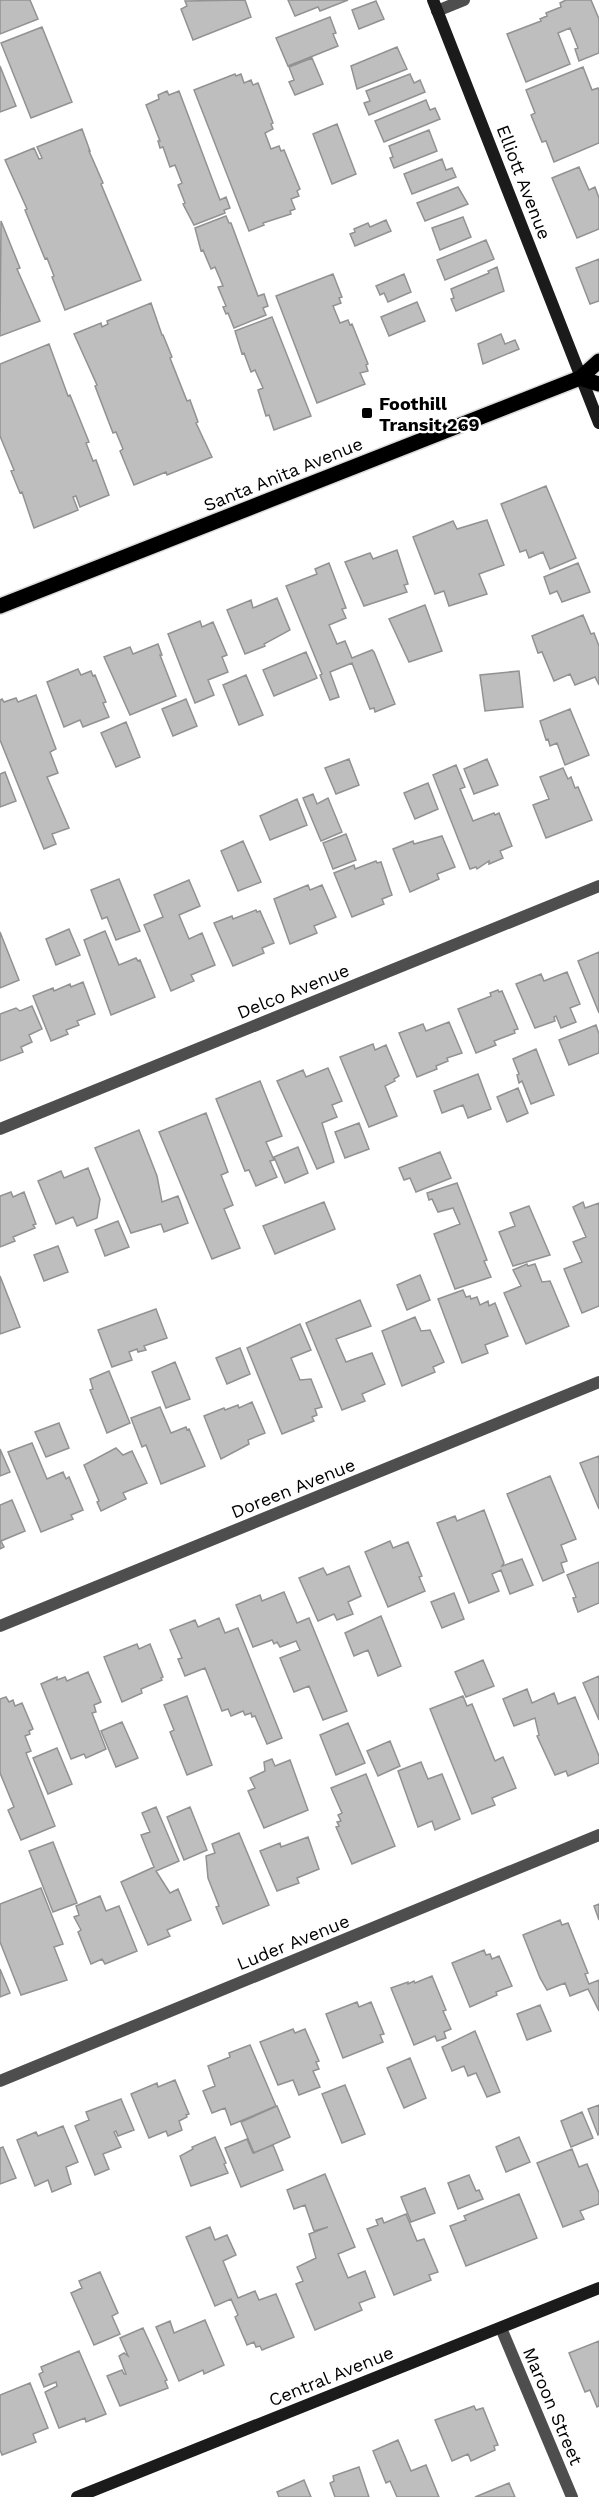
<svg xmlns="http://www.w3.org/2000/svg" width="599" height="2497" viewBox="0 0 599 2497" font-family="'Work Sans',sans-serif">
	<rect width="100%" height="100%" fill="#fff"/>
	<!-- building -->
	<path fill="#bebebe" stroke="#929292" stroke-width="1.5" d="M 0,0 L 30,0 L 38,19 L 0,34 Z
		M 245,0 L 251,17 L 193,40 L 181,9 L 187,6 L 185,1 Z
		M 288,0 L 348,0 L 320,11 L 318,7 L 295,16 Z
		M 566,0 L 591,0 L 599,19 L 599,53 L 579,61 L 575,49 L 578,48 L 570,28 L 558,33 L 570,64 L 526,82 L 507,34 L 541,21 L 540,19 L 547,16 L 546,13 L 561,7 L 560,3 Z
		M 376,1 L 384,19 L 359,29 L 352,10 Z
		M 330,17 L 336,33 L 333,34 L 338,46 L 288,66 L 276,38 Z
		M 42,27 L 72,102 L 31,118 L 1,43 Z
		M 397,47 L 407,69 L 357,89 L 351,66 Z
		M 312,58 L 323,84 L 295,95 L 289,82 L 294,80 L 289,67 Z
		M 0,66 L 16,106 L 0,112 Z
		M 583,67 L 592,90 L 598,88 L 599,91 L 599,143 L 554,162 L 546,141 L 542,142 L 531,115 L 535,113 L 526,90 Z
		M 235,74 L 236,76 L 241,74 L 244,83 L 251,80 L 253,85 L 258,83 L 273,123 L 271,124 L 273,129 L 265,133 L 271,149 L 279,146 L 281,151 L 284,150 L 300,189 L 297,191 L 299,196 L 291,199 L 295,209 L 290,211 L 291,214 L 263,223 L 264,225 L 249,231 L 194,90 Z
		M 410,74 L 414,83 L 420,80 L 425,92 L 369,115 L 364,103 L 370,101 L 366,91 Z
		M 167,91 L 169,95 L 179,91 L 220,200 L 226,197 L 230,208 L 224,210 L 225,213 L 194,225 L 183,204 L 185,203 L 178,185 L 182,183 L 175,165 L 170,167 L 163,147 L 160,148 L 158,141 L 160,141 L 146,105 L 159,99 L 158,95 Z
		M 426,100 L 430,110 L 435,108 L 440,119 L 384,142 L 375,121 Z
		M 337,124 L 356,174 L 332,184 L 313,134 Z
		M 82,129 L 90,151 L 89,151 L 103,183 L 101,184 L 141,280 L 65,310 L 52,277 L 54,276 L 47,258 L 45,259 L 25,210 L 27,209 L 5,160 L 34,148 L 39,159 L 42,158 L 37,147 Z
		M 429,130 L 437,151 L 394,168 L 390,158 L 393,157 L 389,146 Z
		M 442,159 L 446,170 L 452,168 L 456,177 L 412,194 L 404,174 Z
		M 579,167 L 589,190 L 595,187 L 599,198 L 599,229 L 577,238 L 552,178 Z
		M 458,187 L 468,204 L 425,221 L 417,203 Z
		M 226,216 L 229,223 L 231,223 L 258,296 L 264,294 L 268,306 L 263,308 L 266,315 L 234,328 L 228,313 L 226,314 L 223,307 L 226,306 L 218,287 L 223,286 L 215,267 L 211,269 L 203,250 L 201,251 L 195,228 Z
		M 463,217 L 471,237 L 440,250 L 432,228 Z
		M 386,220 L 391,231 L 355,246 L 350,234 L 355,232 L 354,229 L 368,223 L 370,227 Z
		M 1,221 L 20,268 L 17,269 L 40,321 L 0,336 Z
		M 486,240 L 494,259 L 445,280 L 437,260 Z
		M 599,259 L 599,301 L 590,304 L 576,268 Z
		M 497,267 L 504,291 L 456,311 L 451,299 L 454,298 L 451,289 L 489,273 L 488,271 Z
		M 333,274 L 342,297 L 339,298 L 341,303 L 333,306 L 340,323 L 348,320 L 350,325 L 352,324 L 368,364 L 366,365 L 368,371 L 360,373 L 365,384 L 317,403 L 276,296 Z
		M 404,274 L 411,292 L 388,302 L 384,293 L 380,295 L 376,286 Z
		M 417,302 L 425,321 L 389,336 L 381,317 Z
		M 151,303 L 162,335 L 163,335 L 172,357 L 170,358 L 187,401 L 190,400 L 198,422 L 196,423 L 212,457 L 167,475 L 166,472 L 134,485 L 120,451 L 123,449 L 116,432 L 113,433 L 95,386 L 97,385 L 74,334 L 101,323 L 102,327 L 108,324 L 107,321 Z
		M 272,317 L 311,416 L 274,430 L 269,415 L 266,416 L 258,390 L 263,388 L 255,370 L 251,372 L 244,353 L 242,354 L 235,331 Z
		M 501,334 L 505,344 L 515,340 L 519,349 L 483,364 L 478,344 Z
		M 49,344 L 68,396 L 70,395 L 89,442 L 86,443 L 93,461 L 96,460 L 109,495 L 80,507 L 76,496 L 73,497 L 78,510 L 34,528 L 22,492 L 20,493 L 11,471 L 14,470 L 0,436 L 0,364 Z
		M 546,486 L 576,558 L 550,569 L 543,552 L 529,558 L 526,550 L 520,552 L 501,504 Z
		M 487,520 L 504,565 L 479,574 L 487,594 L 449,606 L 444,591 L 435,594 L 413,537 L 453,521 L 457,529 Z
		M 397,550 L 408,584 L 404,585 L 407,592 L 364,606 L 345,562 L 370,553 L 373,559 Z
		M 329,563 L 346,608 L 342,609 L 346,618 L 329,625 L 337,644 L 345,641 L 352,658 L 372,650 L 374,652 L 395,704 L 375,712 L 374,708 L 370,709 L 352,663 L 330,672 L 339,697 L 330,700 L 320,675 L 322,674 L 286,586 L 317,574 L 315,569 Z
		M 578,563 L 590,592 L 562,602 L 557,591 L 550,594 L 544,577 Z
		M 277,598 L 290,630 L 264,644 L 265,646 L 245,654 L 227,610 L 251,600 L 253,608 Z
		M 425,605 L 442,651 L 409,662 L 389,619 Z
		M 583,615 L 591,634 L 594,633 L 599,646 L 599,685 L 595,677 L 575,685 L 570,674 L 554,681 L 542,652 L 538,653 L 532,636 Z
		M 200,621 L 202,627 L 213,622 L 227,655 L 222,657 L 228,672 L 208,680 L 214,695 L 195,703 L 168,634 Z
		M 158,644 L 162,655 L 160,655 L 176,696 L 130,715 L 104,657 L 130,647 L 133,654 Z
		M 306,652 L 317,678 L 274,696 L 263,670 Z
		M 78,669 L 81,675 L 91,671 L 93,676 L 95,675 L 106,702 L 103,703 L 109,717 L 83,727 L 80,720 L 64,727 L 47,682 Z
		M 519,671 L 523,707 L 485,711 L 480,675 Z
		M 246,675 L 263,715 L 239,725 L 223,685 Z
		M 36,695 L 56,749 L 50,752 L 58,773 L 47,777 L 69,828 L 52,834 L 56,844 L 44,849 L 0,740 L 0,700 L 2,699 L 4,702 L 16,698 L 18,702 Z
		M 186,699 L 197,726 L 173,736 L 162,709 Z
		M 570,709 L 589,755 L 565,765 L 557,743 L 550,746 L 548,739 L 546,740 L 540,721 Z
		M 126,722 L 140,757 L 116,767 L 101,733 Z
		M 349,759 L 359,785 L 336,794 L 325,768 Z
		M 487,759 L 498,785 L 474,794 L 464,769 Z
		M 456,765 L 465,787 L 460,789 L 473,821 L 494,813 L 495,815 L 499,813 L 512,846 L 500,851 L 503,858 L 489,864 L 489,861 L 477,869 L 476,867 L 470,869 L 433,775 Z
		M 563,768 L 568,779 L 571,777 L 575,788 L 578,787 L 592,820 L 546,838 L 533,805 L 549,799 L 540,777 Z
		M 5,772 L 16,801 L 0,807 L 0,774 Z
		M 428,783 L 438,809 L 415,819 L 404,793 Z
		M 313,794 L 317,804 L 328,798 L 342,832 L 321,841 L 303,798 Z
		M 297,799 L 307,825 L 270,840 L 260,816 Z
		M 346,834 L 356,860 L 333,869 L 323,843 Z
		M 442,836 L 455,867 L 437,874 L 439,879 L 410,892 L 393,849 L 413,841 L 414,844 Z
		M 243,841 L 261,882 L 238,891 L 221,851 Z
		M 376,861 L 377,863 L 381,862 L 392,895 L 382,899 L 384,904 L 352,917 L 334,873 L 354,865 L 355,869 Z
		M 119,879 L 140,931 L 116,940 L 107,917 L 102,919 L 91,890 Z
		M 189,880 L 200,906 L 179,915 L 189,939 L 202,933 L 215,965 L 191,975 L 194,981 L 171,991 L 144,925 L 163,917 L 154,895 Z
		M 308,885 L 310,890 L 322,885 L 336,917 L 314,926 L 317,933 L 290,944 L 274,899 Z
		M 256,910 L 257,912 L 260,911 L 274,943 L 262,948 L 264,953 L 233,966 L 214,923 L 232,916 L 233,919 Z
		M 69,929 L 80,955 L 56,965 L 46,939 Z
		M 105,931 L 119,965 L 136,958 L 138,961 L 140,960 L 155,997 L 111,1015 L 84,940 Z
		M 0,932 L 19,980 L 0,988 Z
		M 599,952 L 599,1013 L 578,961 Z
		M 567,972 L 580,1004 L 570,1008 L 576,1022 L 561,1028 L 556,1016 L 554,1017 L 555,1021 L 535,1028 L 516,984 L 541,974 L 544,981 Z
		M 83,982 L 95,1014 L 77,1021 L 79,1025 L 66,1030 L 68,1034 L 51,1041 L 33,996 L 53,988 L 54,991 L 70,984 L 71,987 Z
		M 498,990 L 499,992 L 502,991 L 518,1029 L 514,1030 L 515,1033 L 494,1041 L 496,1045 L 476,1053 L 458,1009 L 491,996 L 490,993 Z
		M 32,1006 L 42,1029 L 29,1035 L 32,1042 L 21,1047 L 23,1052 L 0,1061 L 0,1014 L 16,1008 L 20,1011 Z
		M 449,1022 L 462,1053 L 447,1058 L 448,1061 L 436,1066 L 437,1069 L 417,1077 L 399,1033 L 423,1024 L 426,1031 Z
		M 596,1025 L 599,1034 L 599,1053 L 569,1065 L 559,1040 Z
		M 373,1044 L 375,1050 L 386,1045 L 399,1076 L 394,1079 L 395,1081 L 385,1086 L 397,1116 L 369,1127 L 340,1057 Z
		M 536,1049 L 554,1095 L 531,1104 L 522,1081 L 519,1083 L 517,1075 L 519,1074 L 513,1059 Z
		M 328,1068 L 342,1101 L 332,1105 L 337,1117 L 322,1123 L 334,1162 L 317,1169 L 277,1081 L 303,1070 L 306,1077 Z
		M 478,1074 L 491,1109 L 468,1118 L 463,1105 L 442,1113 L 434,1091 Z
		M 260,1081 L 282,1136 L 266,1142 L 274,1160 L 270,1161 L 277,1177 L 256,1186 L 249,1170 L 245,1171 L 216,1099 Z
		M 518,1088 L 528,1113 L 507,1122 L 497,1097 Z
		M 206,1113 L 228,1172 L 221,1175 L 233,1205 L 224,1209 L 240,1248 L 212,1259 L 159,1132 Z
		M 359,1123 L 369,1149 L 345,1158 L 335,1132 Z
		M 139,1130 L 157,1176 L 162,1202 L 178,1196 L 188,1223 L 164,1232 L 161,1224 L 131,1233 L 95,1148 Z
		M 298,1147 L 308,1173 L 285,1183 L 274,1157 Z
		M 440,1152 L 451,1178 L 416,1192 L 410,1178 L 404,1180 L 399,1168 Z
		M 88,1168 L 100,1199 L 97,1218 L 77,1226 L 73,1217 L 56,1224 L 38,1181 L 61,1171 L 64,1178 Z
		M 457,1183 L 487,1260 L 484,1261 L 491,1277 L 455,1289 L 434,1234 L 460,1224 L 453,1208 L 438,1212 L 432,1199 L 429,1200 L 427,1193 Z
		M 11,1192 L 13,1197 L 24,1192 L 36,1224 L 33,1225 L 35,1228 L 13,1237 L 15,1241 L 0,1247 L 0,1196 Z
		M 324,1202 L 335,1229 L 275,1254 L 263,1226 Z
		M 583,1202 L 585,1208 L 599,1203 L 599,1306 L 582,1313 L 564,1269 L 582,1262 L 573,1242 L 586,1237 L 573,1207 Z
		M 529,1206 L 550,1255 L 513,1266 L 499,1232 L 515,1226 L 510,1213 Z
		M 118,1221 L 129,1247 L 105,1256 L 95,1230 Z
		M 58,1246 L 68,1272 L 44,1281 L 34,1255 Z
		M 527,1264 L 528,1266 L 535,1264 L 542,1282 L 550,1281 L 569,1326 L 526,1344 L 504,1293 L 521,1286 L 513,1270 Z
		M 420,1275 L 430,1300 L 407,1310 L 397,1285 Z
		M 0,1276 L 20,1327 L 0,1334 Z
		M 463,1290 L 466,1297 L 470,1296 L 471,1299 L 477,1297 L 480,1305 L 488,1301 L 489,1306 L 495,1303 L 508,1336 L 485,1345 L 488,1353 L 462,1363 L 438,1299 Z
		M 360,1300 L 371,1326 L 336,1339 L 346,1362 L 372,1353 L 385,1384 L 362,1394 L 365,1401 L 342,1410 L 306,1323 Z
		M 156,1309 L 167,1338 L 144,1346 L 146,1350 L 138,1352 L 137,1349 L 129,1352 L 132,1360 L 112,1367 L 98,1330 Z
		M 415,1317 L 421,1331 L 430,1330 L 444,1362 L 433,1367 L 435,1372 L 402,1386 L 382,1331 Z
		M 300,1324 L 311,1350 L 291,1358 L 300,1380 L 311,1379 L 322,1407 L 315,1409 L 317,1415 L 312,1417 L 314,1421 L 282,1434 L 247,1348 Z
		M 240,1348 L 250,1374 L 227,1384 L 216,1358 Z
		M 175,1362 L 190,1399 L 166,1408 L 152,1372 Z
		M 109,1371 L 130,1423 L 107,1433 L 90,1390 L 93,1389 L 90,1379 Z
		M 252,1402 L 265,1433 L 248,1440 L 249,1444 L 221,1459 L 204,1416 L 224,1408 L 225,1410 L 238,1405 L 239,1408 Z
		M 160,1407 L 171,1433 L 186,1427 L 187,1430 L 189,1429 L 205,1466 L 161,1484 L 146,1445 L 142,1447 L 131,1418 Z
		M 59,1423 L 69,1448 L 46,1457 L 35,1432 Z
		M 32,1443 L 47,1479 L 63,1472 L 66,1479 L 69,1477 L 83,1510 L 71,1515 L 73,1519 L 41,1532 L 8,1452 Z
		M 116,1448 L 123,1455 L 132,1451 L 147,1483 L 123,1493 L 126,1499 L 101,1511 L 97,1502 L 99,1501 L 84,1465 Z
		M 0,1449 L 10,1472 L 0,1476 Z
		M 599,1456 L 599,1509 L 580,1463 Z
		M 550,1476 L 576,1539 L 561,1545 L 567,1561 L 561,1563 L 564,1572 L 543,1581 L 507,1494 Z
		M 12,1500 L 25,1531 L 1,1541 L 4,1547 L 0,1549 L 0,1505 Z
		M 484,1510 L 504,1563 L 502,1566 L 522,1559 L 533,1585 L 510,1594 L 501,1570 L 492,1574 L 499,1591 L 469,1603 L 437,1523 L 455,1516 L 457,1521 Z
		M 390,1541 L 393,1548 L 408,1542 L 422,1576 L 419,1577 L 425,1591 L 388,1607 L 365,1552 Z
		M 599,1562 L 599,1603 L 578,1612 L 573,1598 L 576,1597 L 567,1575 Z
		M 349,1566 L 361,1596 L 348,1602 L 353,1614 L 337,1620 L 334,1614 L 318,1621 L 299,1578 L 323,1568 L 327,1575 Z
		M 284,1592 L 297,1623 L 309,1618 L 347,1711 L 323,1720 L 309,1686 L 294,1692 L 280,1658 L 300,1650 L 296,1641 L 280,1647 L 277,1642 L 274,1644 L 272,1640 L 253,1647 L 236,1605 L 260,1595 L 262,1601 Z
		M 454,1593 L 464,1619 L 442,1628 L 431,1602 Z
		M 381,1616 L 401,1666 L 378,1676 L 368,1650 L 354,1656 L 345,1633 Z
		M 219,1618 L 225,1633 L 238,1628 L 282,1738 L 267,1744 L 255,1716 L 252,1717 L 251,1713 L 245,1715 L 243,1711 L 231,1716 L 228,1709 L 222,1711 L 205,1668 L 185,1676 L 178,1659 L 182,1658 L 170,1630 L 195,1620 L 198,1627 Z
		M 137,1644 L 139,1649 L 150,1644 L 163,1677 L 161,1678 L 162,1680 L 141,1689 L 142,1693 L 122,1702 L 104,1657 Z
		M 483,1660 L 494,1686 L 466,1697 L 455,1672 Z
		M 88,1672 L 101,1702 L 94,1705 L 96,1712 L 92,1713 L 106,1749 L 86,1758 L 84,1754 L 71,1759 L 41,1684 L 57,1677 L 57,1680 L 65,1677 L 67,1681 Z
		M 599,1676 L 599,1720 L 583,1683 Z
		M 527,1689 L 532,1703 L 554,1693 L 558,1704 L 575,1697 L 599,1756 L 599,1763 L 568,1776 L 566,1771 L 555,1775 L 537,1736 L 539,1735 L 535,1718 L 514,1726 L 503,1699 Z
		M 187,1696 L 212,1765 L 187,1775 L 170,1732 L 174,1730 L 164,1705 Z
		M 463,1696 L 467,1706 L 472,1704 L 495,1761 L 503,1757 L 516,1788 L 492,1798 L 495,1805 L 472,1814 L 430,1709 Z
		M 6,1697 L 9,1702 L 13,1700 L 15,1706 L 22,1703 L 33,1729 L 29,1731 L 30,1734 L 25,1736 L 31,1751 L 26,1753 L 55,1826 L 21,1840 L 8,1810 L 14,1807 L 0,1773 L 0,1699 Z
		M 122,1722 L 138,1758 L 116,1767 L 101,1731 Z
		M 348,1723 L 365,1763 L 336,1775 L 320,1735 Z
		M 390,1741 L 400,1766 L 378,1776 L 367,1751 Z
		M 57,1748 L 72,1784 L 48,1794 L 33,1758 Z
		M 272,1759 L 275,1766 L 290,1760 L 308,1810 L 264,1828 L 248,1791 L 255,1788 L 250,1778 L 265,1771 L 264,1762 Z
		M 421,1762 L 428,1779 L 442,1774 L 460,1819 L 435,1830 L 432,1821 L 418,1827 L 398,1771 Z
		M 366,1774 L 395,1846 L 352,1864 L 336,1827 L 339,1826 L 337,1822 L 341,1821 L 338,1815 L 342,1813 L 331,1788 Z
		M 156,1807 L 179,1861 L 156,1871 L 170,1893 L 178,1889 L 191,1920 L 167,1930 L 170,1936 L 148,1945 L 121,1882 L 154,1867 L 141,1835 L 150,1832 L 142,1813 Z
		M 190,1807 L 207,1850 L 184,1860 L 167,1817 Z
		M 239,1833 L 269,1905 L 223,1924 L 216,1907 L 219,1906 L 208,1878 L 206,1856 L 215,1853 L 212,1844 Z
		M 308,1837 L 319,1869 L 297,1878 L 299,1883 L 277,1891 L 260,1851 L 280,1843 L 281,1847 Z
		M 53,1842 L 77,1903 L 53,1912 L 29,1851 Z
		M 41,1888 L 63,1944 L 54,1947 L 67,1980 L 21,1995 L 0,1942 L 0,1904 Z
		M 100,1896 L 106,1911 L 119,1906 L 137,1951 L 105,1964 L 102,1959 L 91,1964 L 78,1932 L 81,1930 L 74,1917 L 79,1915 L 76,1906 Z
		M 599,1904 L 599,1920 L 594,1906 Z
		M 560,1920 L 562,1925 L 568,1923 L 588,1973 L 585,1974 L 589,1984 L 599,1980 L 599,2011 L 588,1989 L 570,1996 L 565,1983 L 547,1990 L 540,1978 L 523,1935 Z
		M 484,1950 L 486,1955 L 490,1954 L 492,1959 L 499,1956 L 512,1986 L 496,1992 L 497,1995 L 470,2007 L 452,1963 Z
		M 0,1969 L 10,1993 L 0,1997 Z
		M 432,1976 L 446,2010 L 443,2011 L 451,2029 L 444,2032 L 446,2038 L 437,2041 L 435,2036 L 414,2045 L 391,1988 L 408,1982 L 408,1984 L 414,1981 L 415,1983 Z
		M 357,2002 L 359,2007 L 371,2002 L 384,2034 L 380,2035 L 383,2042 L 343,2058 L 326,2014 Z
		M 540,2005 L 551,2031 L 527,2040 L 517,2014 Z
		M 293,2029 L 295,2033 L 305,2029 L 319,2061 L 316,2062 L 319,2069 L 313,2071 L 320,2087 L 299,2095 L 293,2080 L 278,2085 L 260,2042 Z
		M 475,2031 L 500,2092 L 487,2097 L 476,2073 L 468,2076 L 464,2066 L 452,2071 L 442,2047 Z
		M 250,2045 L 276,2106 L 231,2125 L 225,2108 L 212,2113 L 203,2091 L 215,2086 L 208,2066 L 230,2057 L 229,2053 Z
		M 410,2058 L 426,2098 L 404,2108 L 387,2068 Z
		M 175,2080 L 189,2114 L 186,2115 L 187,2117 L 179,2121 L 182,2130 L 168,2136 L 166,2131 L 149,2138 L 131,2094 L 157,2083 L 158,2087 Z
		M 345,2085 L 365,2134 L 342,2143 L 322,2094 Z
		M 121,2099 L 134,2130 L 118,2136 L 116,2131 L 114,2132 L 121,2147 L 103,2154 L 109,2169 L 95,2175 L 75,2126 L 89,2120 L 86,2112 Z
		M 599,2105 L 599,2134 L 598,2135 L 588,2109 Z
		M 277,2106 L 290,2137 L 254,2153 L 241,2122 Z
		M 582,2112 L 593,2138 L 571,2147 L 561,2121 Z
		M 63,2126 L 78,2162 L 66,2167 L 71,2184 L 52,2192 L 48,2180 L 35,2186 L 17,2140 L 36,2132 L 38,2136 Z
		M 215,2137 L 226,2163 L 224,2164 L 228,2173 L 191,2186 L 180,2156 L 193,2149 L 192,2147 Z
		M 519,2137 L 530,2162 L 506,2172 L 496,2147 Z
		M 247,2139 L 253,2153 L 273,2145 L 283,2170 L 241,2187 L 225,2148 Z
		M 3,2147 L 16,2178 L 0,2184 L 0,2148 Z
		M 572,2149 L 579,2167 L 587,2164 L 599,2193 L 599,2204 L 580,2211 L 584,2219 L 563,2227 L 537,2163 Z
		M 325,2174 L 355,2247 L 338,2254 L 348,2278 L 365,2271 L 375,2297 L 359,2303 L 362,2310 L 315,2330 L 296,2284 L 303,2281 L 297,2267 L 316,2258 L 309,2234 L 328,2227 L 314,2231 L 305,2205 L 294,2209 L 287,2190 Z
		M 469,2175 L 476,2191 L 479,2190 L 483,2199 L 458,2209 L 448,2183 Z
		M 425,2188 L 435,2213 L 411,2222 L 401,2197 Z
		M 519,2194 L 537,2238 L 466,2266 L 450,2226 L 466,2220 L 464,2216 Z
		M 406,2214 L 417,2241 L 424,2239 L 438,2272 L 429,2275 L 431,2280 L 394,2295 L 367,2229 L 378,2225 L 376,2220 L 382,2218 L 384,2223 Z
		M 210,2227 L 215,2240 L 227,2235 L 236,2255 L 223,2261 L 238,2298 L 255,2291 L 259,2300 L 276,2294 L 294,2337 L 262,2350 L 260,2346 L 256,2347 L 254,2342 L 247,2345 L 235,2317 L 238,2315 L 231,2299 L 215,2306 L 186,2237 Z
		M 100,2272 L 118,2313 L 112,2316 L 120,2334 L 94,2345 L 71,2293 L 82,2288 L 79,2281 Z
		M 205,2320 L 224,2365 L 204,2374 L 203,2370 L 179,2381 L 156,2327 L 170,2321 L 174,2333 Z
		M 143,2328 L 167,2380 L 165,2381 L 168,2388 L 120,2406 L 107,2376 L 122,2370 L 124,2374 L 126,2374 L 119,2356 L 124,2353 L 128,2356 L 120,2338 Z
		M 599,2341 L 599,2406 L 597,2407 L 590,2390 L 585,2392 L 569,2353 Z
		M 79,2351 L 106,2414 L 86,2422 L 85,2418 L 59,2428 L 45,2392 L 57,2386 L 56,2382 L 44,2387 L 39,2374 L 43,2372 L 41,2367 Z
		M 30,2383 L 48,2428 L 33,2434 L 36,2442 L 2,2455 L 0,2450 L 0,2395 Z
		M 474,2406 L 476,2410 L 483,2408 L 498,2445 L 494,2446 L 495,2450 L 471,2461 L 468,2454 L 452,2461 L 435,2420 Z
		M 398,2440 L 411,2471 L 426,2465 L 439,2497 L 397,2497 L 390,2481 L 386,2483 L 373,2451 Z
		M 359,2467 L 369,2497 L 335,2497 L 330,2483 L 334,2481 L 333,2476 Z
		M 304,2480 L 311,2497 L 279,2497 L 277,2492 Z
		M 509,2483 L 515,2497 L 475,2497 Z"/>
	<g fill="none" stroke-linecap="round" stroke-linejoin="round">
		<defs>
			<path id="primary" d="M 580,378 L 599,384
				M 0,606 L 580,378 L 599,361"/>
		</defs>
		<!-- primary casing -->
		<use href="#primary" stroke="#dbdbdb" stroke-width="18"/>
		<!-- street -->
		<path stroke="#4e4e4e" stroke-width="12" d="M 437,11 L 464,0
			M 0,1129 L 599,886
			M 0,1626 L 599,1382
			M 0,2081 L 599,1835
			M 501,2328 L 572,2497"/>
		<!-- secondary -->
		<path stroke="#1b1b1b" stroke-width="12" d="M 433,0 L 599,423
			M 77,2497 L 599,2288"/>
		<!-- primary -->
		<use href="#primary" stroke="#000" stroke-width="15"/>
	</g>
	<!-- markers -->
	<rect fill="#000" stroke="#fff" stroke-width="2" x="361" y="407" width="12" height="12" rx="3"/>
	<g text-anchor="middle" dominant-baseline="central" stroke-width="4.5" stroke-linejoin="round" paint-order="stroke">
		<!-- street labels -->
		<g font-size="18" fill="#000" stroke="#fff">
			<text transform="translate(524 182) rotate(69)">Elliott Avenue</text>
			<text transform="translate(283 474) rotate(-22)">Santa Anita Avenue</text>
			<text transform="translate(293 991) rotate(-22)">Delco Avenue</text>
			<text transform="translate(293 1488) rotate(-22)">Doreen Avenue</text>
			<text transform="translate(293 1942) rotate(-22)">Luder Avenue</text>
			<text transform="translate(331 2376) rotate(-22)">Central Avenue</text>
			<text transform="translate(553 2406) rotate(67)">Maroon Street</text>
		</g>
		<!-- poi labels -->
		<g font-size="18" font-weight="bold" fill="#000" stroke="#fff" text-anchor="start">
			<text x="379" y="403">Foothill<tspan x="379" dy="21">Transit 269</tspan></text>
		</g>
	</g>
</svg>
